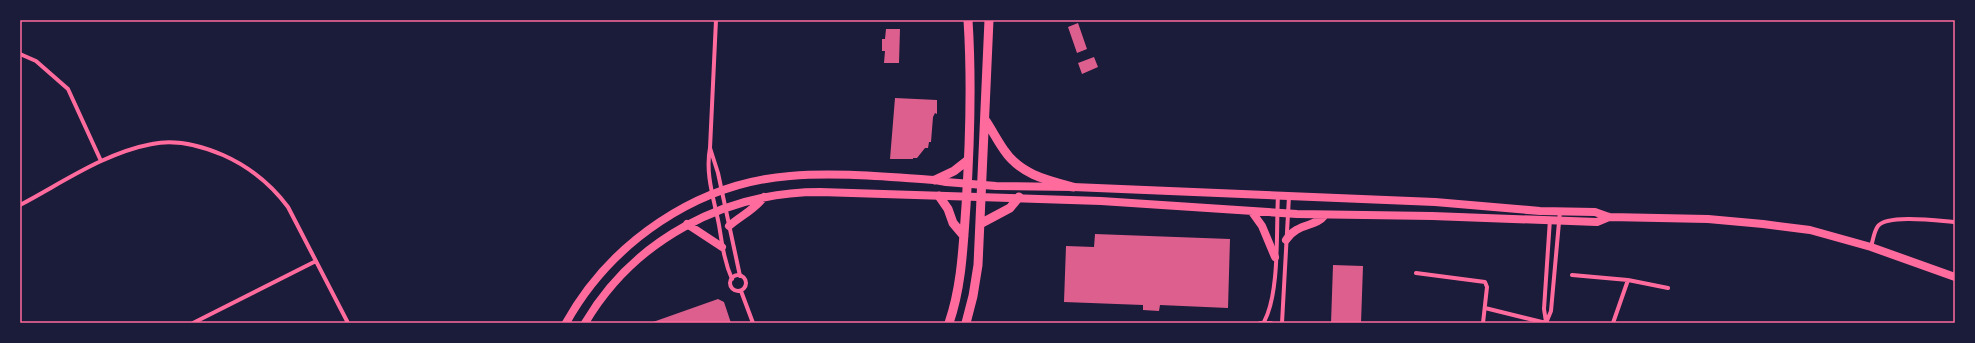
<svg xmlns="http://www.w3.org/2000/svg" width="1975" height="343" viewBox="0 0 1975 343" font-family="Lato,sans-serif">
	<rect width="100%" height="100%" fill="#1b1b3a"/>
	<!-- building -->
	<path fill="#dd5f8e" d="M 1078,23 L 1087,49 L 1077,53 L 1068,27 Z
		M 886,29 L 900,29 L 899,63 L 884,63 L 885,51 L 882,51 L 882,39 L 885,39 Z
		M 1094,57 L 1098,67 L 1082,74 L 1078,63 Z
		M 895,98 L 937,100 L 937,114 L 935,113 L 933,117 L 931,142 L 929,142 L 928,148 L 925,148 L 917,158 L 913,158 L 913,159 L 890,159 Z
		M 1095,234 L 1230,239 L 1228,308 L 1160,305 L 1159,311 L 1143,310 L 1143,305 L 1064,302 L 1066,246 L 1094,247 Z
		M 1333,265 L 1363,266 L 1361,323 L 1331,323 Z
		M 718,299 L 724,302 L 731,323 L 654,323 L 653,322 Z"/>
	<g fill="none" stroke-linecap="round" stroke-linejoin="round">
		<!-- minor -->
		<path stroke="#ff6b9d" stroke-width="4" d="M 716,20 L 710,148 C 705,174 714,199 719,225 C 722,243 724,261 732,279
			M 20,54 L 36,61 L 68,89 L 101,161
			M 710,148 L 718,173 L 740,276
			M 20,205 C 62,183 104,153 152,144 C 175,139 202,146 223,155 C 250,167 270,183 288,207 L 348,323
			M 1871,247 C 1873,240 1874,231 1878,226 C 1888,214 1940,221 1955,222
			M 1416,273 L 1485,282 L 1487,287 L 1483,323
			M 1572,275 L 1628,280 L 1668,288
			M730 283a8 8 0 1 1 16 0a8 8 0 1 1-16 0Z
			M 741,291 L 753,323
			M 1485,308 L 1546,323
			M 1264,322 C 1280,292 1276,230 1278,195
			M 1546,322 L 1544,309 L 1550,219
			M 193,323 L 316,261
			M 1260,323 L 1271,323
			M 1282,323 L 1289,196
			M 1546,323 L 1551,311 L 1560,211
			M 1613,323 L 1628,280"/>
		<!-- secondary -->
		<path stroke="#ff6b9d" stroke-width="8" d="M 1252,212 L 1262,226 L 1275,257
			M 687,224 L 722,247
			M 729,226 C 742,215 754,210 764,197
			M 1286,240 C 1298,222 1315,228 1325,215
			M 566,323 C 611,242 697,183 790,176 C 838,172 887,177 935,180 L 946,182 L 996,186 L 1073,187 L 1435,202 L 1540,211 L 1595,212 L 1609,217 L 1708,219 L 1763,224 L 1810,230 L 1871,247 L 1955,277
			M 585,323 C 634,240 724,192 820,192 L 1101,201 L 1297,214 L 1432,216 L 1597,222 L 1609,217"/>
		<!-- trunk -->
		<path stroke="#ff6b9d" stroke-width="9" d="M 986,121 C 992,130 997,140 1004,150 C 1020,174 1046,180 1073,187
			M 935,180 L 954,171 L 968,160
			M 939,196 L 948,209 L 953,223 L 964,236
			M 980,224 L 1010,208 L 1019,197
			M 949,323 C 962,285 963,246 966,206 C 970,144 972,82 968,20
			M 966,323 L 973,296 L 978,265 L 989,20"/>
	</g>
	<!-- border -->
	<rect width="1975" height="343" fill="none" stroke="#1b1b3a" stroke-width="42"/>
	<rect x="21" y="21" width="1933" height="301" fill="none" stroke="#ff6b9d" stroke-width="1.5"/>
</svg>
